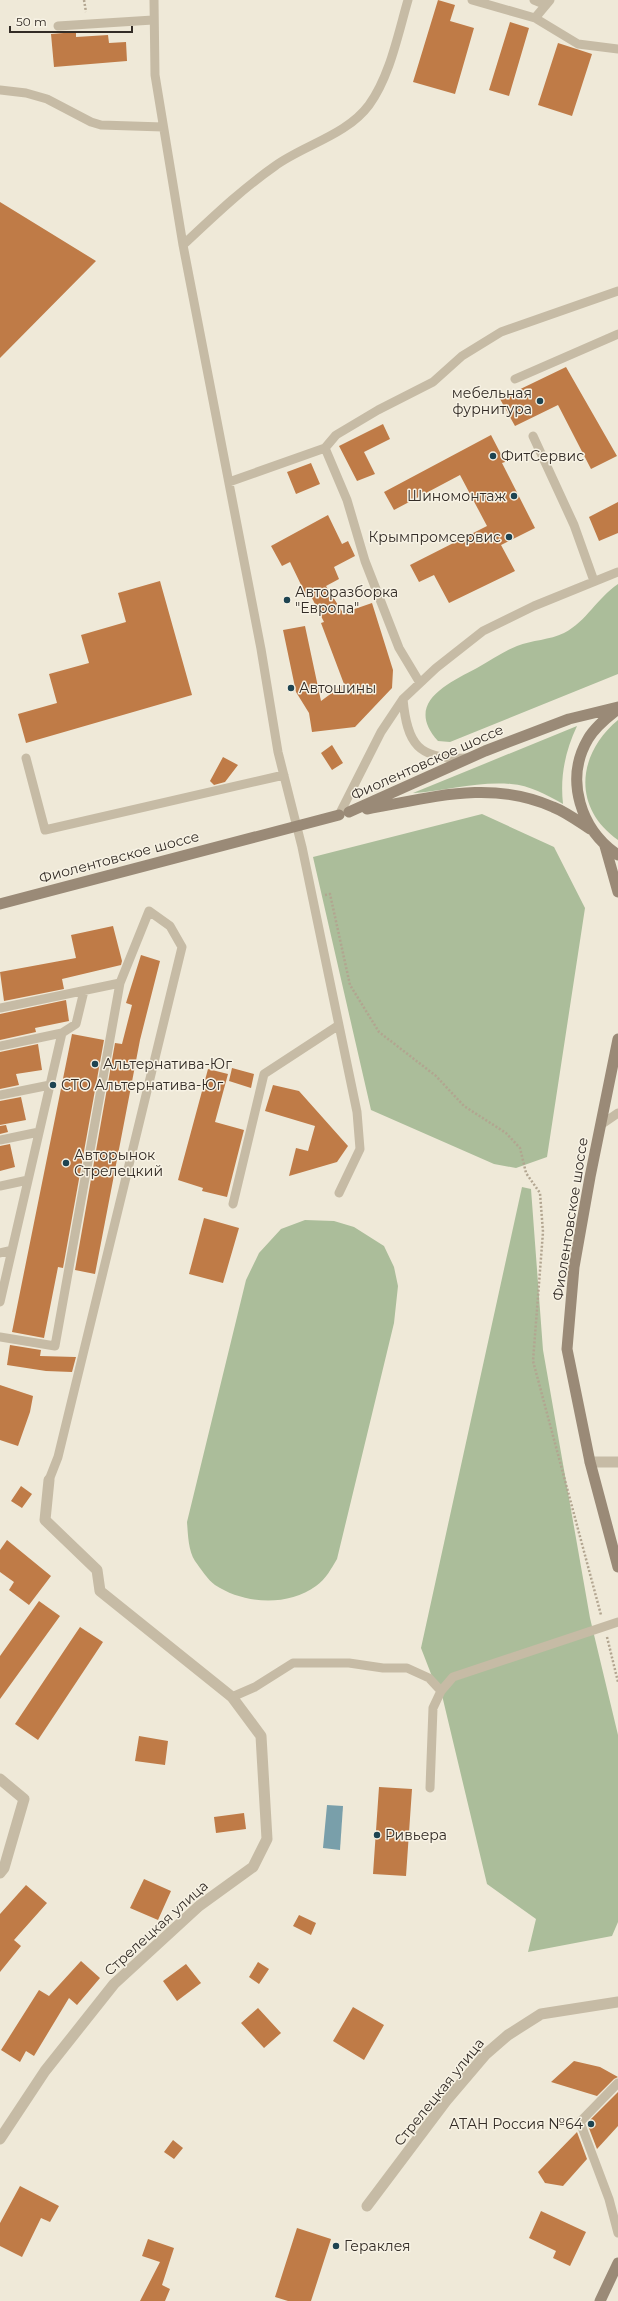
<svg xmlns="http://www.w3.org/2000/svg" width="618" height="2301" viewBox="0 0 618 2301" font-family="Montserrat,sans-serif">
	<rect width="100%" height="100%" fill="#efe9d8"/>
	<!-- green -->
	<path fill="#abbd9a" d="M 618,584 L 618,674 L 450,742 L 438,741 C 404,703 447,684 477,668 C 490,661 504,651 517,646 C 532,640 550,640 564,633 C 587,621 597,598 618,584 Z
		M 618,720 L 618,840 C 572,808 577,754 618,720 Z
		M 577,726 C 565,752 560,776 563,804 C 547,795 529,785 511,784 C 478,781 446,791 413,793 Z
		M 482,814 L 554,847 L 585,908 L 547,1157 L 516,1168 L 494,1164 L 371,1110 L 313,857 Z
		M 522,1187 L 531,1189 L 543,1350 L 590,1618 L 618,1735 L 618,1922 L 612,1936 L 528,1952 L 536,1919 L 487,1884 L 441,1691 L 433,1679 L 421,1648 Z
		M 305,1220 L 334,1221 L 354,1227 L 384,1246 L 394,1267 L 398,1286 L 394,1323 L 337,1559 C 331,1569 326,1579 316,1586 C 287,1607 244,1604 215,1585 C 208,1580 200,1568 195,1561 C 188,1550 188,1534 187,1522 L 246,1280 L 259,1253 L 281,1229 Z"/>
	<!-- water -->
	<path fill="#799faa" d="M 327,1805 L 343,1806 L 340,1850 L 323,1848 Z"/>
	<!-- building -->
	<path fill="#bf7b47" d="M 438,0 L 455,5 L 450,21 L 474,28 L 455,94 L 413,82 Z
		M 510,22 L 529,28 L 509,96 L 489,90 Z
		M 76,32 L 76,37 L 108,35 L 109,43 L 126,42 L 127,61 L 54,67 L 51,34 Z
		M 558,43 L 592,54 L 572,116 L 538,105 Z
		M 0,202 L 96,261 L 0,358 Z
		M 566,367 L 617,456 L 591,469 L 558,405 L 515,426 L 500,399 Z
		M 383,424 L 390,439 L 364,452 L 375,474 L 357,481 L 339,446 Z
		M 491,435 L 505,462 L 502,463 L 535,528 L 501,545 L 515,571 L 449,603 L 434,575 L 419,582 L 410,565 L 487,526 L 460,475 L 394,510 L 384,492 Z
		M 311,463 L 320,484 L 296,494 L 287,472 Z
		M 618,502 L 618,533 L 599,541 L 589,517 Z
		M 328,515 L 342,544 L 348,541 L 355,556 L 334,567 L 339,579 L 326,586 L 343,613 L 372,603 L 393,670 L 392,688 L 355,727 L 312,732 L 309,713 L 296,692 L 283,630 L 305,626 L 321,701 L 344,684 L 321,623 L 324,622 L 310,594 L 306,595 L 290,562 L 282,566 L 271,546 Z
		M 160,581 L 192,695 L 26,743 L 18,714 L 57,703 L 49,674 L 89,663 L 81,635 L 126,622 L 118,593 Z
		M 332,745 L 343,763 L 332,770 L 321,753 Z
		M 223,757 L 238,765 L 225,782 L 214,785 L 210,781 Z
		M 113,926 L 122,961 L 121,965 L 62,979 L 64,989 L 4,1001 L 0,972 L 76,958 L 71,935 Z
		M 141,955 L 160,961 L 140,1040 L 95,1274 L 75,1270 L 115,1043 L 122,1044 L 132,1005 L 126,1003 Z
		M 66,1000 L 69,1021 L 35,1028 L 36,1032 L 0,1040 L 0,1014 Z
		M 72,1034 L 104,1040 L 63,1268 L 58,1267 L 44,1338 L 12,1332 Z
		M 38,1044 L 42,1070 L 16,1074 L 19,1085 L 0,1089 L 0,1052 Z
		M 232,1068 L 254,1074 L 251,1088 L 229,1081 Z
		M 208,1069 L 228,1074 L 215,1122 L 244,1130 L 227,1197 L 202,1191 L 203,1188 L 178,1180 Z
		M 273,1085 L 299,1091 L 348,1146 L 337,1162 L 289,1176 L 296,1148 L 308,1151 L 315,1126 L 265,1111 Z
		M 21,1097 L 26,1120 L 0,1125 L 0,1101 Z
		M 6,1125 L 8,1132 L 0,1134 L 0,1126 Z
		M 10,1144 L 15,1167 L 0,1171 L 0,1146 Z
		M 204,1218 L 239,1228 L 223,1283 L 189,1274 Z
		M 10,1345 L 41,1350 L 40,1356 L 76,1357 L 72,1372 L 46,1371 L 7,1365 Z
		M 0,1385 L 33,1396 L 30,1412 L 18,1446 L 0,1440 Z
		M 21,1486 L 32,1494 L 22,1508 L 11,1501 Z
		M 7,1540 L 51,1576 L 29,1605 L 9,1590 L 14,1582 L 0,1572 L 0,1550 Z
		M 39,1601 L 60,1616 L 0,1699 L 0,1656 Z
		M 80,1627 L 103,1642 L 38,1740 L 15,1724 Z
		M 139,1736 L 168,1741 L 165,1765 L 135,1761 Z
		M 379,1787 L 412,1789 L 406,1876 L 373,1874 Z
		M 244,1813 L 246,1829 L 216,1833 L 214,1817 Z
		M 144,1879 L 171,1891 L 158,1920 L 130,1908 Z
		M 26,1885 L 47,1903 L 14,1940 L 21,1946 L 0,1972 L 0,1914 Z
		M 299,1915 L 316,1923 L 311,1935 L 293,1926 Z
		M 81,1961 L 100,1978 L 77,2005 L 69,1998 L 34,2056 L 26,2051 L 20,2062 L 1,2050 L 39,1990 L 49,1996 Z
		M 258,1962 L 269,1969 L 259,1984 L 249,1977 Z
		M 186,1964 L 201,1983 L 177,2001 L 163,1981 Z
		M 353,2007 L 384,2025 L 364,2060 L 333,2041 Z
		M 258,2008 L 281,2033 L 264,2048 L 241,2023 Z
		M 574,2061 L 600,2067 L 618,2077 L 614,2079 L 597,2096 L 551,2082 Z
		M 618,2092 L 618,2126 L 597,2149 L 587,2123 Z
		M 577,2132 L 587,2159 L 563,2186 L 545,2183 L 538,2172 Z
		M 173,2140 L 183,2148 L 174,2159 L 164,2152 Z
		M 20,2186 L 59,2206 L 50,2222 L 41,2218 L 22,2257 L 0,2246 L 0,2223 Z
		M 541,2211 L 586,2232 L 570,2266 L 553,2258 L 556,2251 L 529,2238 Z
		M 297,2228 L 331,2239 L 311,2301 L 288,2301 L 275,2297 Z
		M 148,2239 L 174,2248 L 162,2285 L 170,2289 L 165,2301 L 140,2301 L 160,2262 L 142,2256 Z"/>
	<g fill="none" stroke-linecap="round" stroke-linejoin="round">
		<!-- path -->
		<path stroke="#b2a590" stroke-width="2.5" stroke-dasharray="2 2" stroke-linecap="butt" d="M 84,0 L 86,12
			M 325,895 L 330,894 L 350,985 L 379,1032 L 436,1076 L 464,1106 L 506,1133 L 520,1148 L 526,1173 L 540,1193 L 543,1232 L 533,1361 L 601,1615
			M 607,1637 L 618,1682"/>
		<!-- service -->
		<path stroke="#c6bba5" stroke-width="9" d="M 154,0 L 155,75 L 183,245 L 261,649 L 278,752 L 302,847 L 357,1112 L 360,1149 L 339,1193
			M 472,0 L 535,18 L 578,44 L 618,49
			M 534,0 L 546,5
			M 535,18 L 550,0
			M 58,26 L 153,20
			M 0,90 L 26,93 L 47,99 L 91,122 L 101,125 L 163,127
			M 183,245 C 213,217 242,189 275,166 C 304,145 347,135 369,105 C 390,76 398,34 408,0
			M 515,379 L 618,334
			M 533,436 L 574,525 L 594,581
			M 325,448 L 347,500 L 365,561 L 399,648 L 420,683
			M 229,482 L 325,448 L 336,435 L 378,410 L 433,382 L 462,356 L 501,332 L 618,291
			M 403,699 C 407,744 418,760 466,758
			M 26,758 L 45,830 L 284,775
			M 339,815 L 381,732 L 403,699 L 436,668 L 483,631 L 534,606 L 618,572
			M 0,1008 L 120,983
			M 0,1046 L 62,1033
			M 0,1095 L 50,1085
			M 602,1124 L 618,1113
			M 0,1140 L 39,1132
			M 0,1186 L 28,1180
			M 233,1204 L 264,1074 L 339,1025
			M 0,1253 L 12,1250
			M 0,1302 L 62,1033 L 76,1024 L 84,991
			M 0,1337 L 55,1346 L 120,983 L 149,911 L 170,926 L 182,947 L 58,1457 L 49,1480
			M 232,1697 L 255,1687 L 293,1663 L 349,1663 L 383,1668 L 407,1668 L 429,1678 L 441,1691
			M 430,1788 L 433,1708 L 441,1691 L 453,1677 L 618,1622
			M 618,2083 L 580,2122 L 609,2199 L 618,2233"/>
		<!-- minor -->
		<path stroke="#c6bba5" stroke-width="11" d="M 590,1462 L 618,1462
			M 0,1779 L 24,1799 L 4,1868 L 0,1873
			M 0,2139 L 45,2071 L 114,1984 L 199,1906 L 253,1867 L 267,1839 L 261,1736 L 232,1697 L 100,1591 L 97,1570 L 45,1520 L 49,1480
			M 367,2206 L 446,2101 L 486,2054 L 508,2035 L 541,2014 L 618,2002"/>
		<!-- secondary -->
		<path stroke="#9a8a77" stroke-width="11" d="M 618,709 C 606,718 595,727 588,739 C 564,780 581,830 618,855
			M 367,809 C 431,798 490,779 553,807 C 566,812 578,821 590,829
			M 349,812 L 485,751 L 569,719 L 618,707
			M 605,846 L 618,892
			M 0,904 L 339,815
			M 618,1039 L 590,1177 L 574,1267 L 567,1349 L 590,1462 L 618,1567
			M 600,2301 L 618,2263"/>
	</g>
	<!-- markers -->
	<g fill="#1e4451" stroke="#f7f2e4" stroke-width="1.5">
		<circle cx="540" cy="401" r="4"/>
		<circle cx="493" cy="456" r="4"/>
		<circle cx="514" cy="496" r="4"/>
		<circle cx="509" cy="537" r="4"/>
		<circle cx="287" cy="600" r="4"/>
		<circle cx="291" cy="688" r="4"/>
		<circle cx="95" cy="1064" r="4"/>
		<circle cx="53" cy="1085" r="4"/>
		<circle cx="66" cy="1163" r="4"/>
		<circle cx="377" cy="1835" r="4"/>
		<circle cx="591" cy="2124" r="4"/>
		<circle cx="336" cy="2246" r="4"/>
	</g>
	<g text-anchor="middle" dominant-baseline="central" stroke-width="3" stroke-linejoin="round" paint-order="stroke">
		<!-- poi labels -->
		<g font-size="14" fill="#332c26" stroke="#f7f2e4" text-anchor="start">
			<text x="532" y="393" text-anchor="end">мебельная<tspan x="532" dy="16">фурнитура</tspan></text>
			<text x="501" y="456">ФитСервис</text>
			<text x="506" y="496" text-anchor="end">Шиномонтаж</text>
			<text x="501" y="537" text-anchor="end">Крымпромсервис</text>
			<text x="295" y="592">Авторазборка<tspan x="295" dy="16">"Европа"</tspan></text>
			<text x="299" y="688">Автошины</text>
			<text x="103" y="1064">Альтернатива-Юг</text>
			<text x="61" y="1085">СТО Альтернатива-Юг</text>
			<text x="74" y="1155">Авторынок<tspan x="74" dy="16">Стрелецкий</tspan></text>
			<text x="385" y="1835">Ривьера</text>
			<text x="583" y="2124" text-anchor="end">АТАН Россия №64</text>
			<text x="344" y="2246">Гераклея</text>
		</g>
		<!-- street labels -->
		<g font-size="14" fill="#332c26" stroke="#f7f2e4">
			<text transform="translate(427 762) rotate(-24)">Фиолентовское шоссе</text>
			<text transform="translate(119 857) rotate(-15)">Фиолентовское шоссе</text>
			<text transform="translate(570 1219) rotate(-81)">Фиолентовское шоссе</text>
			<text transform="translate(156 1928) rotate(-42)">Стрелецкая улица</text>
			<text transform="translate(439 2092) rotate(-51)">Стрелецкая улица</text>
		</g>
	</g>
	<!-- scale -->
	<path d="M10 26v6h122v-6" fill="none" stroke="#332c26" stroke-width="2"/>
	<text x="16" y="26" font-size="12" fill="#332c26" stroke="#f7f2e4" stroke-width="3" paint-order="stroke">50 m</text>
</svg>
